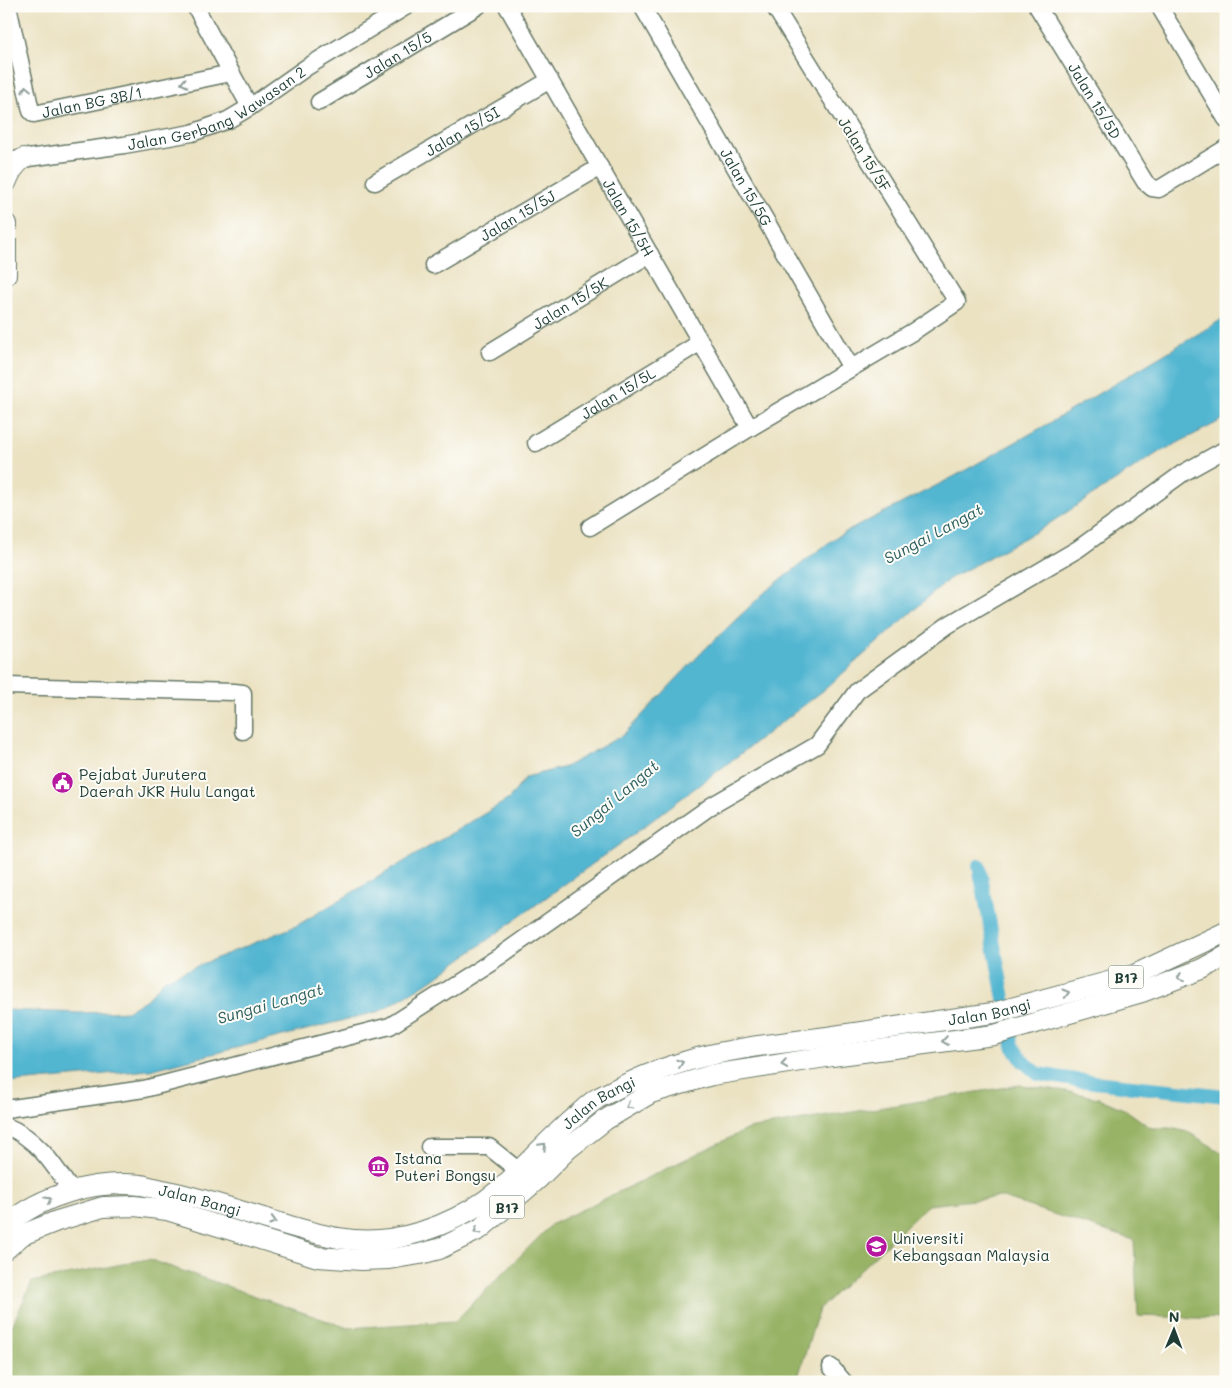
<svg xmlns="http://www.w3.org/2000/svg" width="1232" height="1388" viewBox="0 0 1232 1388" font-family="Mali,sans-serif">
	<rect width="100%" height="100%" fill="#fdfcf7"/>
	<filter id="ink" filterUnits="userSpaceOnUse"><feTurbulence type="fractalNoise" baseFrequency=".02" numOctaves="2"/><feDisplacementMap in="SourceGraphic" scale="10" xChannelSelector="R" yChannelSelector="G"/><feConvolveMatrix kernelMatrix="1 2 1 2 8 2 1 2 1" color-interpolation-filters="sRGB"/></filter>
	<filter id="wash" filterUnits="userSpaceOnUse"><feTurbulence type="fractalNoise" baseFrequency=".0096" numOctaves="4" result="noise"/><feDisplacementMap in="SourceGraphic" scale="20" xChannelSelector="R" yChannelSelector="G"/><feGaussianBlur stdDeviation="1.12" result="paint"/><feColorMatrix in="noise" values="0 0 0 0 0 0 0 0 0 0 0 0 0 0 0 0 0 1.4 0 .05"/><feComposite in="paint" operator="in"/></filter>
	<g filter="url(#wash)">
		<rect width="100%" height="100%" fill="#ebe2c2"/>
		<!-- forest -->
		<path fill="#98b366" stroke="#5c784d" d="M 1020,1085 L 1066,1091 L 1098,1098 L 1126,1110 L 1151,1128 L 1170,1128 L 1188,1132 L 1226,1155 L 1226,1319 L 1138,1316 L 1134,1240 L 1000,1197 L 928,1205 L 819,1309 L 799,1374 L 806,1382 L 6,1382 L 6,1339 L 32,1282 L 148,1259 L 348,1328 L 455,1321 L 552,1224 L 748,1129 Z"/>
		<!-- water -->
		<path fill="#53b6d1" stroke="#397a82" d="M 1226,317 L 1226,418 L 1156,454 L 1041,529 L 949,579 L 824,690 L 735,758 L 634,834 L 432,980 L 380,1011 L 150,1070 L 6,1083 L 6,1010 L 82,1013 L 127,1011 L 147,999 L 165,979 L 296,926 L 509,799 L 526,777 L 565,767 L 623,735 L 705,649 L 766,591 L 836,537 L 955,476 L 1046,425 Z"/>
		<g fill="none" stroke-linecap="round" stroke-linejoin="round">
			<!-- canal -->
			<path stroke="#53b6d1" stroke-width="14" d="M 979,866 L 1013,1046 L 1023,1061 L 1038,1074 L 1075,1080 L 1226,1096"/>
		</g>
	</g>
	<g filter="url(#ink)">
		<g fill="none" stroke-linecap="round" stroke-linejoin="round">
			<defs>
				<g id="minor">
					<path id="s1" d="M 8,6 L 31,111 L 34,114 L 231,73"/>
					<path d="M 195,6 L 250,107"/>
					<path id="s2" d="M 507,6 L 750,428"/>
					<path id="s3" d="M 642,6 L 851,368"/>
					<path id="s4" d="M 1037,6 L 1145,182 L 1152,188 L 1159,189 L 1226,148"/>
					<path d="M 1159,6 L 1226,119"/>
					<path id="s5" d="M 319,102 L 478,6"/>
					<path id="s6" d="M 6,161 L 124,145 L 192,133 L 228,120 L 250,107 L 307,67 L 407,6"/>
					<path id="s7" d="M 375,182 L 550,80"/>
					<path id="s8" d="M 433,265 L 600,167"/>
					<path id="s9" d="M 490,352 L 650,254"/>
					<path id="s10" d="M 536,443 L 701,342"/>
					<path d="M 590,527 L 750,428 L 914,331 L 957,302 L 774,6"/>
					<path d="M 6,686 L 234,692 L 243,693 L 243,731"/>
					<path d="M 6,1109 L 144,1089 L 390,1026 L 500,956 L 711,806 L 817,745 L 857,691 L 948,625 L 1078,549 L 1183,473 L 1226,449"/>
					<path d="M 6,1126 C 37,1138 54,1165 72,1192"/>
					<path d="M 429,1147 L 489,1147 L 519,1171"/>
					<path d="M 831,1367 L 844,1382"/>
				</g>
				<g id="major">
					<path d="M 6,183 C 10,173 14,165 24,158"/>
					<path d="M 6,224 L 6,275"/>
					<path id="s11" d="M 6,1225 C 42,1195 94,1180 141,1185 C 151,1187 162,1190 172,1192 C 212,1201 251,1215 290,1226 C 325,1236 353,1244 390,1239 C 435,1232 480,1210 512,1178 C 534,1157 554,1134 577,1115 C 584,1109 591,1102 598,1098 C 626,1083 656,1070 687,1061 C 734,1047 785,1043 834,1036 C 887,1028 940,1021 993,1013 L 1134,975 L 1226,932"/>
					<path d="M 6,1249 L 22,1235 L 57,1221 L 103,1207 L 135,1206 L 167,1210 L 318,1257 L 361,1260 L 389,1259 L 420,1254 L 439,1249 L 480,1229 L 538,1179 L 569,1148 L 605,1120 L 651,1093 L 712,1075 L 832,1056 L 994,1035 L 1142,992 L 1202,969 L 1226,956"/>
				</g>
			</defs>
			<!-- minor casing -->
			<use href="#minor" stroke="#676" stroke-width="19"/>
			<!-- major casing -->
			<use href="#major" stroke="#676" stroke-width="22"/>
			<!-- minor -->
			<use href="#minor" stroke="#fff" stroke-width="16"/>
			<!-- major -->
			<use href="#major" stroke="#fff" stroke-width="20"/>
		</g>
		<!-- one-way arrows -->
		<defs><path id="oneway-chevron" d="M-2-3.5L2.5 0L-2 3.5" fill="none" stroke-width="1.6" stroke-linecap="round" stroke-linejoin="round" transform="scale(1.25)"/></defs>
		<g stroke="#8f9e9a">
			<use href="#oneway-chevron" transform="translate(184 83) rotate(168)"/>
			<use href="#oneway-chevron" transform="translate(26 89) rotate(-102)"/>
			<use href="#oneway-chevron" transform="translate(1181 977) rotate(159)"/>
			<use href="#oneway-chevron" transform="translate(1066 993) rotate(-16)"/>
			<use href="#oneway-chevron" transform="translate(945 1041) rotate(172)"/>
			<use href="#oneway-chevron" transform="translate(680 1063) rotate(-19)"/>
			<use href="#oneway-chevron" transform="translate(784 1064) rotate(171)"/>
			<use href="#oneway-chevron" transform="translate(629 1106) rotate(150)"/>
			<use href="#oneway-chevron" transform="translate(543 1146) rotate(-46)"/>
			<use href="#oneway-chevron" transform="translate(48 1200) rotate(-27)"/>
			<use href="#oneway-chevron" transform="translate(273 1221) rotate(16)"/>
			<use href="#oneway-chevron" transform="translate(477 1231) rotate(149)"/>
		</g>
	</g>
	<!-- icons -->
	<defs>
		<symbol id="civic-disc" viewBox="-11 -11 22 22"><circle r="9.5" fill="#b5179e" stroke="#fdfcf7"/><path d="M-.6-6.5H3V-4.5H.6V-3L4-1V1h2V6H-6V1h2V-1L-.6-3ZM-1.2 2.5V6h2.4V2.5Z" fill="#fff"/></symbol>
		<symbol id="museum-disc" viewBox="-11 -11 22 22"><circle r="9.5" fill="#b5179e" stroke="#fdfcf7"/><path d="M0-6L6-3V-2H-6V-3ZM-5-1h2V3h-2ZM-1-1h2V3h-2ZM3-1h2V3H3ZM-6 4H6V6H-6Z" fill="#fff"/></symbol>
		<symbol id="university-disc" viewBox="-11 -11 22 22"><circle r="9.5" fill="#b5179e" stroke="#fdfcf7"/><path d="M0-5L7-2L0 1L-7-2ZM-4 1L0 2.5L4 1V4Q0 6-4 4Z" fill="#fff"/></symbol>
	</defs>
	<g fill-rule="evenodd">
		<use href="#civic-disc" x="50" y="770" width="25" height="25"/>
		<use href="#museum-disc" x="366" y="1154" width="25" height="25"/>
		<use href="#university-disc" x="864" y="1234" width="25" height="25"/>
	</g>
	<g text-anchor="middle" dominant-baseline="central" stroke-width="4" stroke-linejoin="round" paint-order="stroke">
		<!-- shield labels -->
		<g fill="#fdfcf7" stroke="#62766e" stroke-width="1">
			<rect x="1108.5" y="965.5" width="35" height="23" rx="4"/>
			<rect x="489.5" y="1195.5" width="35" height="23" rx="4"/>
		</g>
		<g font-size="14" font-weight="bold" fill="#1f3d34">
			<text x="1126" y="977">B17</text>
			<text x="507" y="1207">B17</text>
		</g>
		<!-- street labels -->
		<g font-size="15" fill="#1f3d34" stroke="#fdfcf7">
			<text stroke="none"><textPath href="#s5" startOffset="92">Jalan 15/5</textPath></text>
			<text stroke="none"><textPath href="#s4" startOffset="111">Jalan 15/5D</textPath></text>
			<text stroke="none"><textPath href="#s1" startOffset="171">Jalan BG 3B/1</textPath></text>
			<text stroke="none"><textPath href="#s6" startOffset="220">Jalan Gerbang Wawasan 2</textPath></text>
			<text stroke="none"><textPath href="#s7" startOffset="101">Jalan 15/5I</textPath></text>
			<text transform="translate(865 154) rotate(58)">Jalan 15/5F</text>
			<text stroke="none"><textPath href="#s3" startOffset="209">Jalan 15/5G</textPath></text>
			<text stroke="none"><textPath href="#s8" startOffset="98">Jalan 15/5J</textPath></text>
			<text stroke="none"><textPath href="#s2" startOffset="244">Jalan 15/5H</textPath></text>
			<text stroke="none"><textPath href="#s9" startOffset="94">Jalan 15/5K</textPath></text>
			<text stroke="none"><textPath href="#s10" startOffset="96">Jalan 15/5L</textPath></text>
			<text stroke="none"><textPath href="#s11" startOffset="1060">Jalan Bangi</textPath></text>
			<text stroke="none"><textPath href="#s11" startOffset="655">Jalan Bangi</textPath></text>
			<text stroke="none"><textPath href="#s11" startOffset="205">Jalan Bangi</textPath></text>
		</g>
		<!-- poi labels -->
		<g font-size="15" fill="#1f3d34" stroke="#fdfcf7" text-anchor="start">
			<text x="79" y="774">Pejabat Jurutera<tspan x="79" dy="17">Daerah JKR Hulu Langat</tspan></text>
			<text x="395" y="1158">Istana<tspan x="395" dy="17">Puteri Bongsu</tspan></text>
			<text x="893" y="1238">Universiti<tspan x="893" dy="17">Kebangsaan Malaysia</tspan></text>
		</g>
		<!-- water labels -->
		<g font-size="16" font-style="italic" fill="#2f6163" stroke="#fdfcf7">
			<text transform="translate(933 533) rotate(-28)">Sungai Langat</text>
			<text transform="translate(614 798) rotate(-40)">Sungai Langat</text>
			<text transform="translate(270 1003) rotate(-16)">Sungai Langat</text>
		</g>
	</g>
	<!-- margin -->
	<rect width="1232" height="1388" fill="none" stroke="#fdfcf7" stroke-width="25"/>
	<!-- north arrow -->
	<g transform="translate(1174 1330) rotate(1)" stroke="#fdfcf7" stroke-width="4" paint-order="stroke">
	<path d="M0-4L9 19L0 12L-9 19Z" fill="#1f3d34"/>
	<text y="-8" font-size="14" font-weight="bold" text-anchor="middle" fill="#1f3d34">N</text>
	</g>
</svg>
